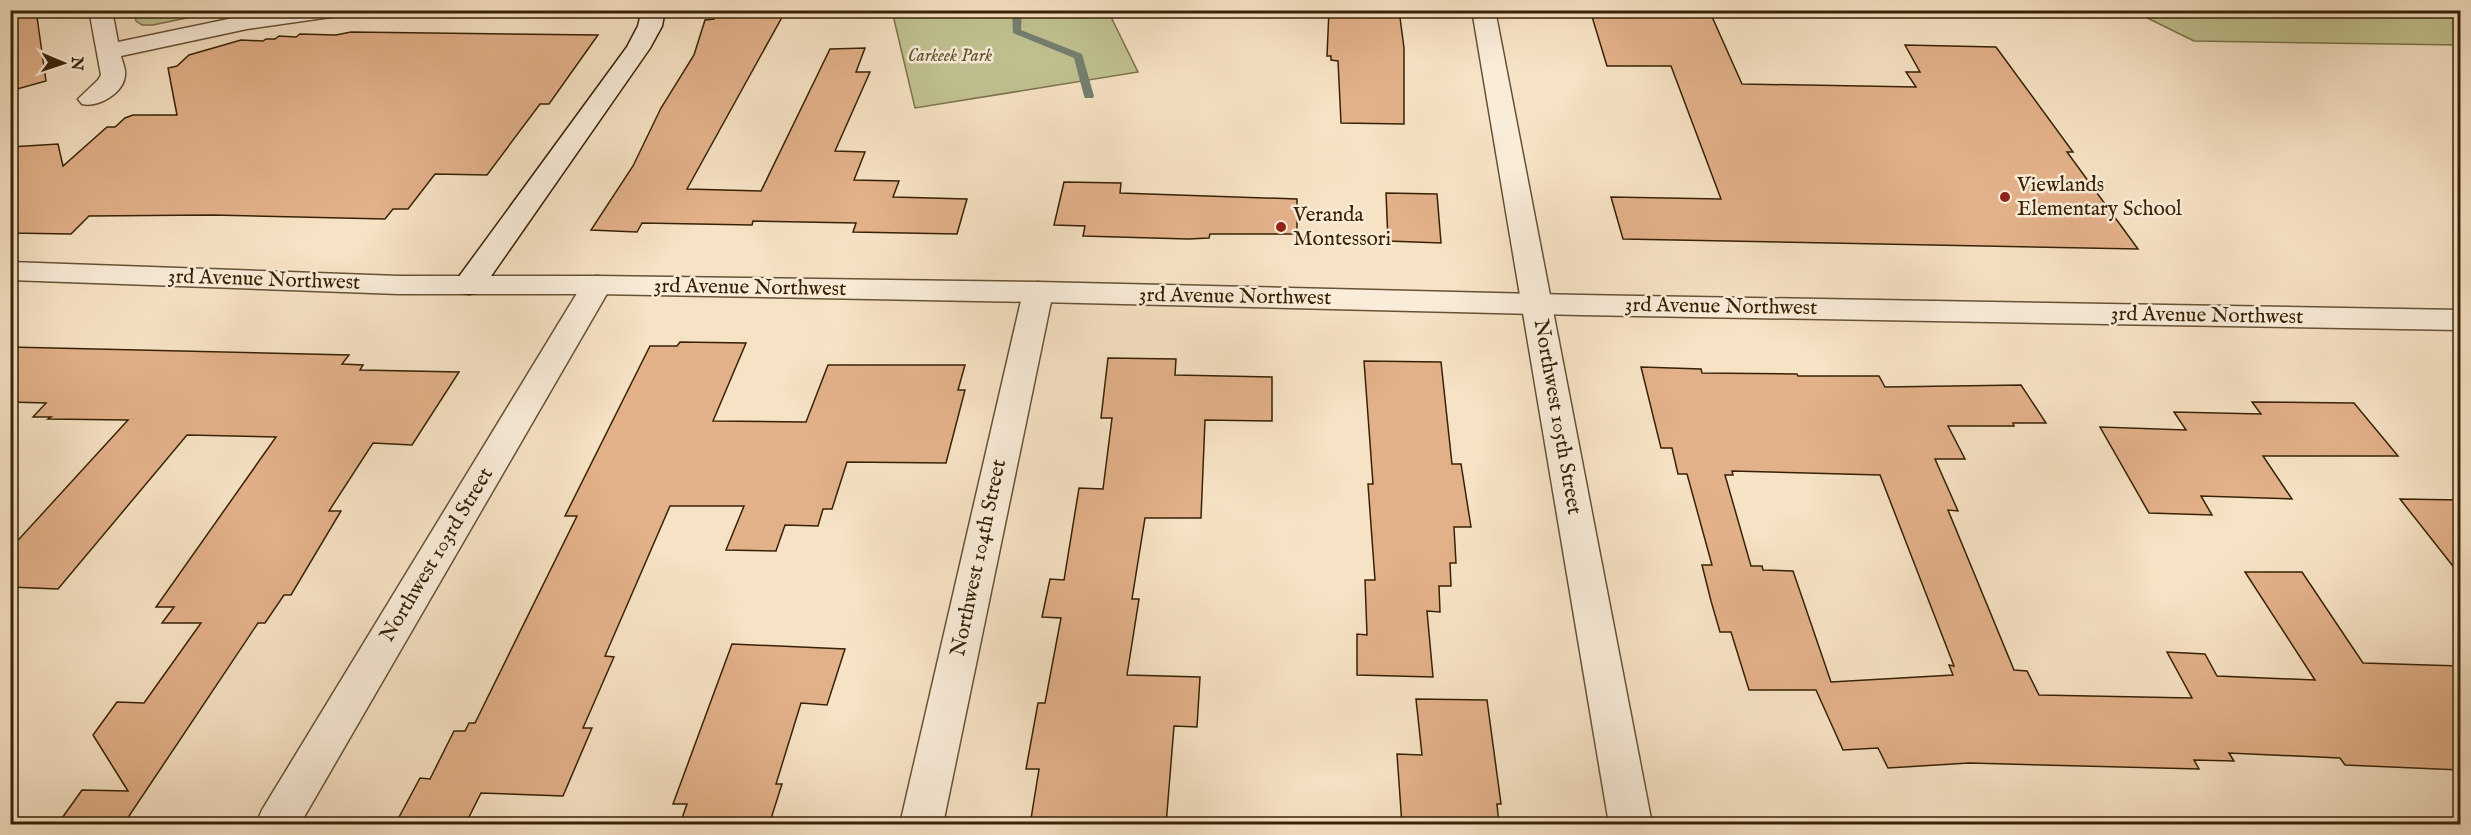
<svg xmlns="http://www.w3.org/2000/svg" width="2471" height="835" viewBox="0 0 2471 835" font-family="'IM FELL English',serif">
	<rect width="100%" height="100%" fill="#f6e2c4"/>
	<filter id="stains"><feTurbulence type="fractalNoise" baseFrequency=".00333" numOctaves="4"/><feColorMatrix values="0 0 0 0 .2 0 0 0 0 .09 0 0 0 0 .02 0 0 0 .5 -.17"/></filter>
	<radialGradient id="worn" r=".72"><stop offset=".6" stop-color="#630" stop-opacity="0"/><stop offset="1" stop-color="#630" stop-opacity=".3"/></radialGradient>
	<!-- green -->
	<path fill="#c1c291" stroke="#7c724b" stroke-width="1.5" d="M 134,11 L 134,10 L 203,11 L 201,15 L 153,25 L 142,25 L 136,21 Z
		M 892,11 L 1108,11 L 1138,72 L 915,108 Z
		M 2133,11 L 2460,11 L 2460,45 L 2194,41 Z"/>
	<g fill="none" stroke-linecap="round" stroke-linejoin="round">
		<!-- stream -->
		<path fill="#747f6f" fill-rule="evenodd" d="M 1012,10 L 1022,10 L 1021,30 L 1082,54 L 1094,96 L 1093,98 L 1085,98 L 1084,96 L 1074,58 L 1013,33 Z
			M 2266,10 L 2276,10 L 2277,16 L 2269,18 Z"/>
	</g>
	<!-- building -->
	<path fill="#e2b089" stroke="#372205" stroke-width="1.5" fill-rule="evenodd" d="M 10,10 L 36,10 L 46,81 L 10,91 Z
		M 763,10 L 786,10 L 687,189 L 761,191 L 830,49 L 865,48 L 856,72 L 870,72 L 835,151 L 865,152 L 854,180 L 899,181 L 893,197 L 967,199 L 957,234 L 853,232 L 856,223 L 753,221 L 752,225 L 642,223 L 637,232 L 591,230 L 633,166 L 661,108 L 694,55 L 705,20 L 714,19 L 715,16 Z
		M 1329,10 L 1399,10 L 1404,48 L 1404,124 L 1341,123 L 1338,61 L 1331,60 L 1331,56 L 1327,56 Z
		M 1590,10 L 1709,10 L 1742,84 L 1916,87 L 1906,72 L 1920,72 L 1905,45 L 1996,47 L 2073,152 L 2067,152 L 2138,249 L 1623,239 L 1611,197 L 1721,199 L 1671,66 L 1607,66 Z
		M 351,32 L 598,35 L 549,104 L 540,104 L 487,175 L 435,174 L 408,209 L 393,209 L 385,219 L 212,215 L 89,216 L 71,234 L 10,233 L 10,147 L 58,144 L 63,166 L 107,127 L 115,127 L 125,118 L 133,115 L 177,115 L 168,68 L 177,66 L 189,55 L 241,40 L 263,41 L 266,39 L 275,39 L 279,36 L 296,37 L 300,34 L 336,35 Z
		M 1064,182 L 1121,183 L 1120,193 L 1297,199 L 1297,234 L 1210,234 L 1209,238 L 1188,239 L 1083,236 L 1085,226 L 1054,225 Z
		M 1386,193 L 1437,194 L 1441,243 L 1388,241 Z
		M 680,342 L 746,343 L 713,421 L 806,422 L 828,365 L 965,365 L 958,390 L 965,390 L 946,463 L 847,462 L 832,509 L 823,509 L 818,526 L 785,525 L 776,551 L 726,550 L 744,506 L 670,506 L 605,656 L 614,657 L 583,728 L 592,728 L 563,796 L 481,793 L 467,821 L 398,819 L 420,778 L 430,779 L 454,731 L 465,731 L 469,723 L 475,723 L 577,516 L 565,516 L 650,346 L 677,346 Z
		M 10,347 L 349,355 L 342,364 L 363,365 L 360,370 L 459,372 L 412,445 L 373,443 L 329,511 L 341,511 L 291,595 L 284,595 L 265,623 L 258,623 L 123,825 L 57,825 L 82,790 L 128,791 L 93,735 L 117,702 L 144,703 L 201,623 L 162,623 L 174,607 L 156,607 L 276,437 L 187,435 L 58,589 L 10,587 L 10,549 L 128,420 L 48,419 L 51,417 L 33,417 L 46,403 L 10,402 Z
		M 1108,358 L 1176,359 L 1175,375 L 1272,377 L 1272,421 L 1205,420 L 1201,518 L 1145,518 L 1132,599 L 1139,599 L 1127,675 L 1200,677 L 1197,727 L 1174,726 L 1166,825 L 1030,825 L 1039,769 L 1026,769 L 1038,703 L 1045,703 L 1061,618 L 1042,617 L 1050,579 L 1064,580 L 1079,488 L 1103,489 L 1112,418 L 1101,418 Z
		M 1364,361 L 1441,362 L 1452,464 L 1461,464 L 1471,527 L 1454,527 L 1456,563 L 1450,563 L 1451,586 L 1439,586 L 1440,612 L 1427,611 L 1433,677 L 1357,675 L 1357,634 L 1367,635 L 1365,580 L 1375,580 L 1368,484 L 1373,484 Z
		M 1641,367 L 1701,369 L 1702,373 L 1797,374 L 1798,376 L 1879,376 L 1885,387 L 2021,385 L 2046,423 L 2013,423 L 2014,426 L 1948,426 L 1965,459 L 1935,459 L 1958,511 L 1948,510 L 2014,670 L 2027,671 L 2039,695 L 2192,698 L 2167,652 L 2205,654 L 2217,676 L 2315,680 L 2245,572 L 2302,572 L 2363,663 L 2460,666 L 2460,770 L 2345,765 L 2340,758 L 2229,753 L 2234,761 L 2194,760 L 2199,769 L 1969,763 L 1888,768 L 1878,748 L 1843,750 L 1816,690 L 1749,690 L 1731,632 L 1720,632 L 1711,601 L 1702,565 L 1712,565 L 1687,474 L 1678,474 L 1672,448 L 1661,448 ZM 1732,471 L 1880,475 L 1954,666 L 1949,665 L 1953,675 L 1831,682 L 1793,571 L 1763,570 L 1762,566 L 1751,566 L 1725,475 L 1733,475 Z
		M 2252,402 L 2354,403 L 2398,456 L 2263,456 L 2292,499 L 2201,496 L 2212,515 L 2149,513 L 2100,427 L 2186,430 L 2174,412 L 2261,414 Z
		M 2400,499 L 2460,500 L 2460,575 Z
		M 732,644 L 845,649 L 827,705 L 801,703 L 776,784 L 782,784 L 769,825 L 681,821 L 687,804 L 673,804 Z
		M 1416,699 L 1487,700 L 1501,804 L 1497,804 L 1499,825 L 1402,825 L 1397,754 L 1422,755 Z"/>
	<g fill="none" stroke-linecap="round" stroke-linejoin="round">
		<defs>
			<path id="minor" d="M 89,10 L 112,10 L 118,42 L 272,10 L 342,10 L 339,15 L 331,17 L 247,29 L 121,56 C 122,61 126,69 125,75 C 124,93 98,108 82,104 L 78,99 L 98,80 L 101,75 Z
				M 1472,10 L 1495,10 L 1652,824 L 1609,824 Z
				M 597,276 L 608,278 L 612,285 L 300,824 L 256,824 L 262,810 L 582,285 L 586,278 Z
				M 1038,282 L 1049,285 L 1053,292 L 943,824 L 900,824 L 1023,292 L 1027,285 Z"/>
			<path id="tertiary" d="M 10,262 L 399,276 L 597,276 L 1038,282 L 1581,295 L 2460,310 L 2460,330 L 1581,315 L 1038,302 L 597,294 L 399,294 L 10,280 Z"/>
			<path id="secondary" d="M 642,10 L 665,10 L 662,26 L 650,48 L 480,292 L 469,294 L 458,292 L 454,285 L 458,278 L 627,47 L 638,26 Z"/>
		</defs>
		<!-- minor casing -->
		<use href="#minor" stroke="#675235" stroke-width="3"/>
		<!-- tertiary casing -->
		<use href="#tertiary" stroke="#675235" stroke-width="3"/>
		<!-- secondary casing -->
		<use href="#secondary" stroke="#372205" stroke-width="3"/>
		<!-- minor -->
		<use href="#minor" fill="#f9ecd9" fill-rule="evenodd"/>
		<!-- tertiary -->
		<use href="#tertiary" fill="#f9ecd9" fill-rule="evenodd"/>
		<!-- secondary -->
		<use href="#secondary" fill="#f9ecd9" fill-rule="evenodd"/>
	</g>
	<!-- markers -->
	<g fill="#8f2418" stroke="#f9ecd9" stroke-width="2">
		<circle cx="2005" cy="197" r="6"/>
		<circle cx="1281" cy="227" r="6"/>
	</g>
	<g text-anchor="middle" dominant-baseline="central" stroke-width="5" stroke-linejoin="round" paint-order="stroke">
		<!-- far-park labels -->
		<g font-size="18" font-style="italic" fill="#60522f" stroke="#f9ecd9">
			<text x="950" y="56">Carkeek Park</text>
		</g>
		<!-- poi labels -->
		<g font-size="21" fill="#372205" stroke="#f9ecd9" text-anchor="start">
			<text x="2017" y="185">Viewlands<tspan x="2017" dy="24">Elementary School</tspan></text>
			<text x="1293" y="215">Veranda<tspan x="1293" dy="24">Montessori</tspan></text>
		</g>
		<!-- street labels -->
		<g font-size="21" fill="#372205" stroke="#f9ecd9">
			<text transform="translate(264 280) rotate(2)">3rd Avenue Northwest</text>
			<text transform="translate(750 288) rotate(1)">3rd Avenue Northwest</text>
			<text transform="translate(1235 297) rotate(1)">3rd Avenue Northwest</text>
			<text transform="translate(1721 307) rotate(1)">3rd Avenue Northwest</text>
			<text transform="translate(2207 316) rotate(1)">3rd Avenue Northwest</text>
			<text transform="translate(1557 417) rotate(80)">Northwest 105th Street</text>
			<text transform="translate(437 555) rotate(-59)">Northwest 103rd Street</text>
			<text transform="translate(979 558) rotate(-78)">Northwest 104th Street</text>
		</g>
	</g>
	<!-- margin -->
	<rect width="2471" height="835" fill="none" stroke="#f6e2c4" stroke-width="36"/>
	<rect x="12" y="12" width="2447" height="811" fill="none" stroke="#372205" stroke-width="3"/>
	<rect x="18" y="18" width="2435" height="799" fill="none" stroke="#372205" stroke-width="1.5"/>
	<!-- north arrow -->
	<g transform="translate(63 63) rotate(92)" stroke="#f9ecd9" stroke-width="4.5" paint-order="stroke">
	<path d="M0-4.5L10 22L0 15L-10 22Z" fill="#372205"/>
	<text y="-9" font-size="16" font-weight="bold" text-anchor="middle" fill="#372205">N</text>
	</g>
	<rect width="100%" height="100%" filter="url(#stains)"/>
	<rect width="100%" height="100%" fill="url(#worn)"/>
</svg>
